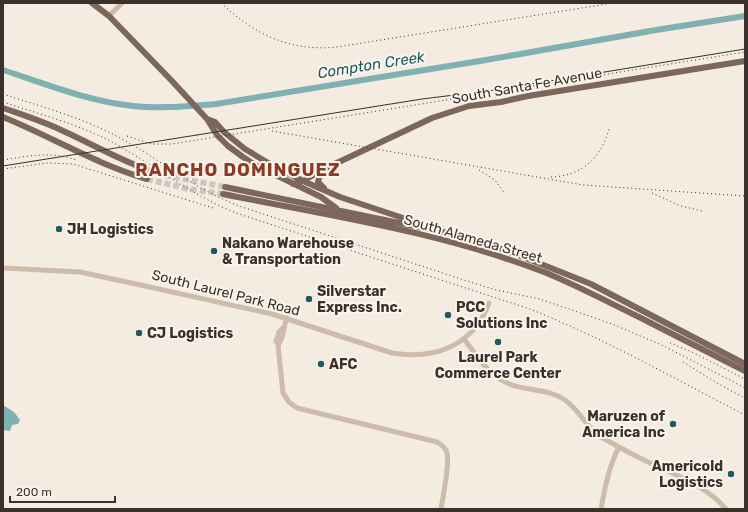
<svg xmlns="http://www.w3.org/2000/svg" width="748" height="512" viewBox="0 0 748 512" font-family="Rubik,sans-serif">
	<rect width="100%" height="100%" fill="#f4ebe1"/>
	<!-- water -->
	<path fill="#7fb0b2" d="M 3,405 L 14,412 L 20,420 L 18,424 L 12,425 L 10,431 L 3,430 Z"/>
	<g fill="none" stroke-linecap="round" stroke-linejoin="round">
		<!-- river -->
		<path stroke="#7fb0b2" stroke-width="6" d="M 3,70 C 46,84 88,101 133,106 C 161,109 188,106 216,104 L 486,60 L 656,30 L 745,16"/>
		<!-- major-tunnel -->
		<path stroke="#cfc6bd" stroke-width="6" stroke-dasharray="6 3" stroke-linecap="butt" d="M 148,170 L 164,175 L 225,187
			M 147,179 L 189,189 L 223,194"/>
		<!-- minor -->
		<path stroke="#cdbbac" stroke-width="5" d="M 109,16 L 122,3
			M 3,268 L 80,272 L 145,286 L 272,314 L 392,353 C 435,360 473,346 489,303
			M 283,328 L 279,332 L 276,341 L 278,345 L 283,393 L 289,402 L 297,408 L 437,442 C 441,445 446,447 447,453 C 450,462 443,497 441,509
			M 464,339 C 477,356 490,378 512,385 C 529,391 549,389 565,400 C 579,410 586,426 599,436 C 615,445 631,454 648,462 C 677,476 704,484 726,509
			M 278,345 C 284,338 283,327 287,318
			M 601,509 C 605,487 609,466 619,447"/>
		<!-- major -->
		<path stroke="#7d675c" stroke-width="6" d="M 92,3 L 109,16 L 172,81 L 207,119 L 217,135 L 228,146 L 243,157 L 255,165 L 321,197 L 336,208
			M 3,108 C 23,115 42,121 61,130 C 90,143 118,159 148,170
			M 3,117 C 52,137 96,164 147,179
			M 207,119 L 215,122 L 224,132 L 245,149 L 270,164 L 303,181 L 340,197 L 424,225
			M 284,168 C 296,173 309,168 322,170
			M 321,171 L 318,182 L 324,188
			M 293,184 L 303,181 L 322,170 L 432,118 L 469,106 L 501,102 L 528,96 L 745,61
			M 225,187 L 443,232 L 489,244 L 546,266 L 591,284 L 745,364
			M 223,194 C 331,216 441,232 544,272 C 576,285 606,301 637,316 C 673,334 709,353 745,371"/>
		<!-- tram -->
		<path stroke="#3b302b" stroke-width="1" d="M 3,166 L 422,99 L 495,90 L 745,49"/>
		<!-- rail -->
		<path stroke="#3b302b" stroke-width="1" stroke-dasharray="1 3" stroke-linecap="butt" d="M 221,3 C 254,34 290,52 337,47 L 613,3
			M 3,94 C 42,107 84,118 120,138 C 147,152 171,171 198,186 C 211,194 225,200 239,206 L 467,281 L 496,290 L 540,299 L 612,324 L 664,346 L 745,388
			M 3,102 C 39,114 78,124 112,142 C 154,165 191,195 236,213 L 527,308 C 602,337 673,378 745,415
			M 272,131 L 583,185 L 745,196
			M 127,136 L 151,144 L 172,144 L 745,52
			M 3,160 C 28,156 52,151 76,160
			M 3,169 L 47,163 L 73,164 L 213,208
			M 479,170 L 495,180 L 505,194
			M 551,177 C 582,176 601,158 609,129
			M 652,193 L 681,206 L 702,211
			M 670,343 L 692,352 L 745,379
			M 683,362 L 722,386 L 745,398"/>
	</g>
	<!-- markers -->
	<g fill="#1f5a5e" stroke="#fbf5ee" stroke-width="1.5">
		<circle cx="59" cy="229" r="4"/>
		<circle cx="214" cy="251" r="4"/>
		<circle cx="309" cy="299" r="4"/>
		<circle cx="448" cy="315" r="4"/>
		<circle cx="139" cy="333" r="4"/>
		<circle cx="498" cy="342" r="4"/>
		<circle cx="321" cy="364" r="4"/>
		<circle cx="673" cy="424" r="4"/>
		<circle cx="731" cy="474" r="4"/>
	</g>
	<g text-anchor="middle" dominant-baseline="central" stroke-width="4" stroke-linejoin="round" paint-order="stroke">
		<!-- street labels -->
		<g font-size="14" fill="#3b302b" stroke="#fbf5ee">
			<text transform="translate(527 86) rotate(-10)">South Santa Fe Avenue</text>
			<text transform="translate(473 239) rotate(16)">South Alameda Street</text>
			<text transform="translate(226 293) rotate(14)">South Laurel Park Road</text>
		</g>
		<!-- poi labels -->
		<g font-size="14" font-weight="bold" fill="#3b302b" stroke="#fbf5ee" text-anchor="start">
			<text x="67" y="229">JH Logistics</text>
			<text x="222" y="243">Nakano Warehouse<tspan x="222" dy="16">&amp; Transportation</tspan></text>
			<text x="317" y="291">Silverstar<tspan x="317" dy="16">Express Inc.</tspan></text>
			<text x="456" y="307">PCC<tspan x="456" dy="16">Solutions Inc</tspan></text>
			<text x="147" y="333">CJ Logistics</text>
			<text x="498" y="357" text-anchor="middle">Laurel Park<tspan x="498" dy="16">Commerce Center</tspan></text>
			<text x="329" y="364">AFC</text>
			<text x="665" y="416" text-anchor="end">Maruzen of<tspan x="665" dy="16">America Inc</tspan></text>
			<text x="723" y="466" text-anchor="end">Americold<tspan x="723" dy="16">Logistics</tspan></text>
		</g>
		<!-- water labels -->
		<g font-size="15" font-style="italic" fill="#1f5a5e" stroke="#fbf5ee">
			<text transform="translate(371 65) rotate(-9)">Compton Creek</text>
		</g>
		<!-- district labels -->
		<g font-size="18" font-weight="bold" letter-spacing="1" fill="#8c3b22" stroke="#fbf5ee">
			<text x="238" y="170">RANCHO DOMINGUEZ</text>
		</g>
	</g>
	<!-- border -->
	<rect width="748" height="512" fill="none" stroke="#3b302b" stroke-width="8"/>
	<!-- scale -->
	<path d="M10 496v6h105v-6" fill="none" stroke="#3b302b" stroke-width="2"/>
	<text x="16" y="496" font-size="12" fill="#3b302b" stroke="#fbf5ee" stroke-width="3" paint-order="stroke">200 m</text>
</svg>
